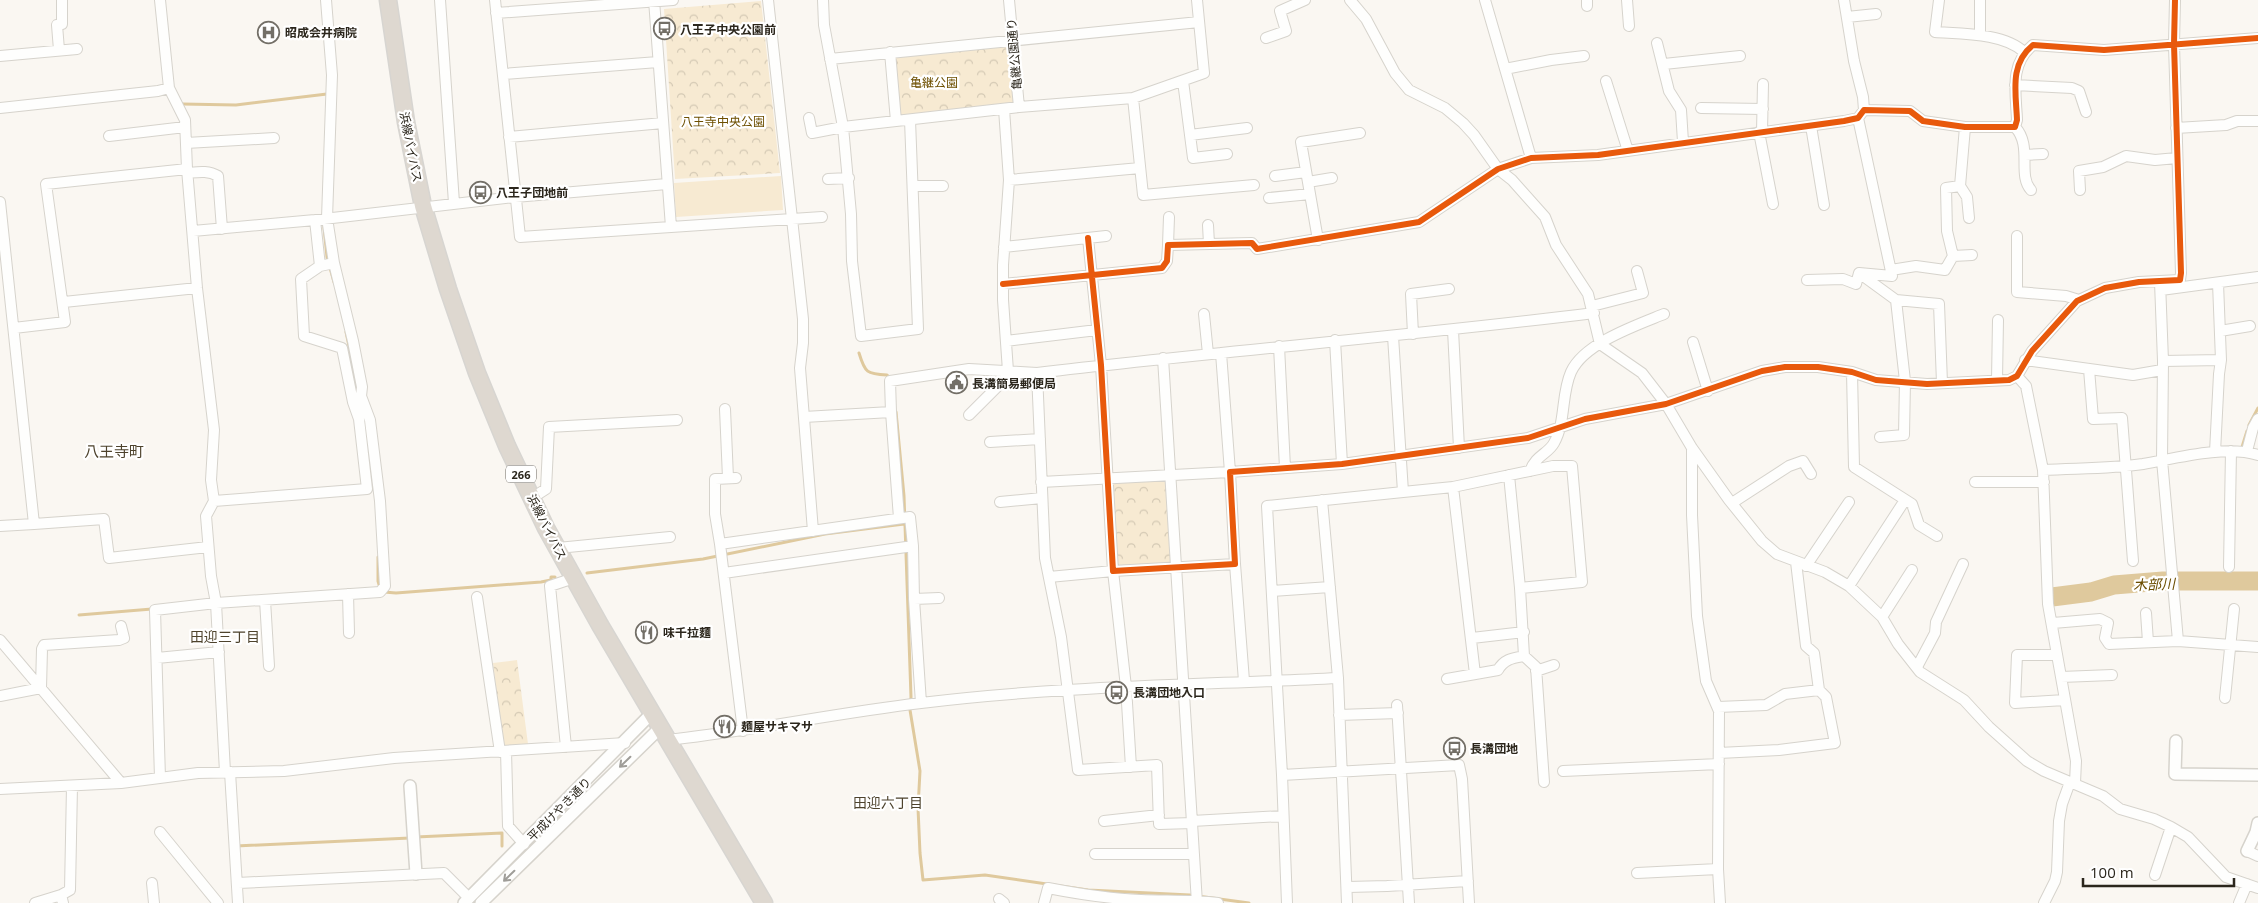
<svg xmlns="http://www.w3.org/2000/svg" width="2258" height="903" viewBox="0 0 2258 903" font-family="'Open Sans','Noto Sans JP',sans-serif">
	<defs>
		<pattern id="forest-crowns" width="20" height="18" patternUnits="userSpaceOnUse" patternTransform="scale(1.25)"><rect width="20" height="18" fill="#f7ead2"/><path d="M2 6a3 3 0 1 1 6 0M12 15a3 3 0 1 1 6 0" fill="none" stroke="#d4c9b4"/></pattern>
	</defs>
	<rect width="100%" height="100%" fill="#faf7f2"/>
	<!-- grass -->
	<path fill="#f7ead2" d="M 781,176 L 783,210 L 676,217 L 674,183 Z"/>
	<!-- forest -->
	<path fill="url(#forest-crowns)" d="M 761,1 L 780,173 L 675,179 L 664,9 Z
		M 1010,43 L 1015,105 L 899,118 L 894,55 Z
		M 1167,480 L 1172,565 L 1115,569 L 1109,481 Z
		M 517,660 L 528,744 L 503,746 L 493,663 Z"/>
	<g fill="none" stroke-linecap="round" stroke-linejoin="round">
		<!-- stream -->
		<path stroke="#dfc99d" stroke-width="3" d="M 182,104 L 236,105 L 327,94
			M 324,227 L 327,257 L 334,282
			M 346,332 L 353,365
			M 859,353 C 865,373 867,374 887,375 L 891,380
			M 896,412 L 904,496 L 911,697 L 910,710 L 920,771 L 918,808 L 920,853 L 923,880 L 985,875 L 1088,890 L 1190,895 L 1249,903
			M 364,418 L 367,434
			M 2249,425 L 2258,408
			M 2242,447 L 2247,431
			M 378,557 L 378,581 L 380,588
			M 587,573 L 703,559 L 825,534 L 904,524
			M 384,592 L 396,593 L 541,582 L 551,580 L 551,577 L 555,577
			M 79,615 L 152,609
			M 416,837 L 502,833 L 502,846
			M 236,846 L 410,838"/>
		<!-- river -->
		<path stroke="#dfc99d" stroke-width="19" d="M 2052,597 L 2091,592 L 2114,585 L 2163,581 L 2258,581"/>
		<defs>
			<path id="minor" d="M 160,0 L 169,88 L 185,120 L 187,169 L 197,288 L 214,430 L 211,480 L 214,501 L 367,489 L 359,419 L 353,402 L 342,348 L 304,336 L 301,279 L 320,266 L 334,263 L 327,218 L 332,75 L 326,0
				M 440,0 L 454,203
				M 495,0 L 520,237 L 671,227
				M 654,0 L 671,227 L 822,217
				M 768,0 L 803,319 L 803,343 L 800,368 L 813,531
				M 823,0 L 824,25 L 843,127 L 851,214 L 852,261 L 861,336 L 918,329 L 910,120
				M 1009,0 L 1019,107
				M 1350,0 L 1366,19 L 1395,73 L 1409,90 L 1445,108 L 1463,123 L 1474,135 L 1498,169 L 1512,180 L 1545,217 L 1556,245 L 1588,294 L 1600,344 L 1642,373 L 1666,404 L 1692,448 L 1729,500 L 1762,541 L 1777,554 L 1825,572 L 1849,586 L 1882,617 L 1898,644 L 1920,672 L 1964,700 L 1989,727 L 2027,761 L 2044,771 L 2103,796 L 2120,809 L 2154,819 L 2171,827 L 2188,837 L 2226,877 L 2258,888
				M 1485,0 L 1531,158
				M 1587,0 L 1587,6
				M 1627,0 L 1629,26
				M 1844,0 L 1854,61 L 1863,97 L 1864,110
				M 1939,0 L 1935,32 C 1962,34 2004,33 2024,52
				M 496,13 L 673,0
				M 1847,17 L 1876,14
				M 1980,35 L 1980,0
				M 1266,38 L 1286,31 L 1280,11 L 1305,0
				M 1657,43 L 1669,91 L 1681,110 L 1683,142
				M 59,50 L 57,25 L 62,24 L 62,0
				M 890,52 L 896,121
				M 0,56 L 77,49
				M 830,59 L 1199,22
				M 1664,64 L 1740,56
				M 1505,69 L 1551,60 L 1584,56
				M 503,74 L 658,62
				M 1183,81 L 1193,158 L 1227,154
				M 1606,81 L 1628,151
				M 2015,85 L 2072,88 L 2079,91 L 2086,112
				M 1133,98 L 1143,195 L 1254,185
				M 0,108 L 158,91 L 169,88
				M 1701,108 L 1763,109
				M 1004,109 L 1009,180 L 1003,265 L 1003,300 L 1008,371
				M 809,118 L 812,133 L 843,127 L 1019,107 L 1133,98 L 1204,73 L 1197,0
				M 1858,118 L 1892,276 L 1859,273 L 1896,300 L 1905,381 L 1904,435 L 1880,437
				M 1811,126 L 1824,205
				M 2015,127 C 2033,146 2017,175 2031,190
				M 2176,128 L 2226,125 L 2237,121 L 2258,121
				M 1759,132 L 1773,204
				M 1762,132 L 1763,84
				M 1190,135 L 1247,128
				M 109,136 L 185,127
				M 509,137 L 663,123
				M 186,143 L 274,138
				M 2025,155 L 2043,154
				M 187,173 C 198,172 208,170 218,176 L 222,229
				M 1275,176 L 1306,172
				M 828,179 L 849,178
				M 1009,180 L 1140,168
				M 1308,182 L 1332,178
				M 913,186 L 943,186
				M 1960,186 L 1967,197 L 1969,218
				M 2080,190 L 2079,171 L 2103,167 L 2126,156 L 2155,160 L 2177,158
				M 1269,198 L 1310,194
				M 0,202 L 34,524 L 0,526
				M 315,220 L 320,266
				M 1208,225 L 1209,244
				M 193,231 L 315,220 L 515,197 L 667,184
				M 2017,236 L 2017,292 L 2066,296 L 2079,300
				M 1088,238 L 1101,365 L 1113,571 L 1235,564 L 1230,472 L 1342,464 L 1528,438 L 1585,419 L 1666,404 L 1762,371 L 1785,367 L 1818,367 L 1852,372 L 1876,380 L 1927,384 L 2009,380 L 2017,376 L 2032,351 L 2077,301 L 2105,288 L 2139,282 L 2180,280 L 2181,273 L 2174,44 L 2175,0
				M 1318,240 L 1301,142 L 1360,133
				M 1168,245 L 1169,217
				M 1004,247 L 1106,236
				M 1953,256 L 1972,255
				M 1891,270 L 1916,266 L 1945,270 L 1953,256 L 1947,231 L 1946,188 L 1960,186 L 1965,127
				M 1807,280 L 1843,279 L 1856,284 L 1859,273
				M 2160,282 L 2163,361 L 2162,460 L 2178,641
				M 1003,284 L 1162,268 L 1167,261 L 1168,245 L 1252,243 L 1257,249 L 1419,222 L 1498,169 L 1531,158 L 1598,155 L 1844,121 L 1858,118 L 1864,110 L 1910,111 L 1923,121 L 1965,127 L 2015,127 L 2017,120 C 2016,93 2009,64 2033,45 L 2104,50 L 2258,38
				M 2161,290 L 2258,277
				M 1896,300 L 1939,304 L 1942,383
				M 64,302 L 197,288
				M 1592,306 L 1643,293 L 1637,271
				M 1204,314 L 1208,354
				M 14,328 L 65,322 L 46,184 L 187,169
				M 1453,330 L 1459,448
				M 2220,331 L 2250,326
				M 1413,334 L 1411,294 L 1449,289
				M 1393,336 L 1403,492 L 1453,487
				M 1335,340 L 1342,464
				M 1006,341 L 1097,330
				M 1693,342 L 1708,391
				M 1279,346 L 1285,468
				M 1163,358 L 1197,903
				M 2025,360 L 2133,375 L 2162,370
				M 2163,361 L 2221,360
				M 2089,369 L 2093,419 L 2122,418 L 2133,561
				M 1852,372 L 1854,467 L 1912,504 L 1919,525 L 1937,536
				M 2017,376 L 2026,386 L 2043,470 L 2048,604 L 2076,761 L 2075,783
				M 1997,380 L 1998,320
				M 725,409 L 728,478
				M 891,412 L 890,381 L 969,369 L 1037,373
				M 969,415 L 1012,372
				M 804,417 L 891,412 L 899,518
				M 990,442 L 1040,439
				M 1692,448 L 1692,515 L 1697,616 L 1706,681 L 1719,711 L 1718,869 L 1720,903
				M 2247,451 L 2253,428 L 2258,419
				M 2215,452 L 2219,374 L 2221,360 L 2218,283
				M 2043,470 C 2076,468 2110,469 2143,464 C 2177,458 2225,445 2258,455
				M 1530,471 C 1536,455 1548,454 1554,443 C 1566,422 1561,394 1571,372 C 1584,343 1637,325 1664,314
				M 1509,475 L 1520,588
				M 1041,482 L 1230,472 L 1221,353
				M 1975,482 L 2044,482
				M 532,498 L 546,489 L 549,427 L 677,420
				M 1322,500 L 1338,678 L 1347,903
				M 214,501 L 206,516 L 211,576 L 216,603 L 225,772
				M 1000,502 L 1042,498
				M 1732,503 L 1789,466 L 1803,461 L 1811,474
				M 34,524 L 104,519 L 109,558 L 208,547
				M 720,544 L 715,514 L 715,479 L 736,478
				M 558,548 L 670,537
				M 1235,564 L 1244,681
				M 1806,566 L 1849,502
				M 2229,567 L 2231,451
				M 724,573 L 913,546 L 914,599 L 921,703
				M 1049,577 L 1113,571 L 1126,687 L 1131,767
				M 1849,586 L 1905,500
				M 1272,591 L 1330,587
				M 348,594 L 349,633
				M 477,597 L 500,752
				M 914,599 L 939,598
				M 265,600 L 269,666
				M 2146,613 L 2148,642
				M 1882,617 L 1912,570
				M 2053,623 L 2100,619 L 2108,623 L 2105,638 L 2109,644 L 2178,641 L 2258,647
				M 1472,638 L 1524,632
				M 0,640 L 121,783
				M 2057,655 L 2017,655 L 2015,703 L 2065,700
				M 157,658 L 219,652
				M 1917,667 L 1935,633 L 1936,622 L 1963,564
				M 1536,671 L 1554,665
				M 1475,674 L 1453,487 L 1553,466 L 1572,466 L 1582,582 L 1520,588 L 1524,656 L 1536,667 L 1544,782
				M 2061,677 L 2112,675
				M 1447,679 L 1498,670 C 1504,659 1513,658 1524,656
				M 0,696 L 41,688 L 42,649 L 44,645 L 119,640 L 124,638 L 121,626
				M 2225,698 L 2234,609
				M 1397,705 L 1409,903
				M 1718,707 L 1766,705 L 1785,694 L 1819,690
				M 1339,715 L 1398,713
				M 743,731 L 720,544 L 910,517 L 913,546
				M 667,740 C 752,731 836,713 921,703 C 1059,686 1199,685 1338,678
				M 566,747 L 550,586 L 574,578
				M 506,751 L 508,826 L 524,844
				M 1719,753 L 1779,750 L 1835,743 L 1826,697 L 1819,690 L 1814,653 L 1806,646 L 1796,562
				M 1563,771 L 1719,764
				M 230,772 L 238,903
				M 1282,775 L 1459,765 L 1462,779 L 1469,903
				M 160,778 L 155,610 L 216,603 L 380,592 L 385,586 L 380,501 L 370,420 L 361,396 L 362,387 L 353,341 L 334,263
				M 0,789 L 121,783 L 198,773 L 284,771 L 394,758 L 625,743
				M 1104,821 L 1159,815
				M 1192,821 L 1283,816
				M 1193,823 L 1159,824 L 1157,765 L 1078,770 L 1061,637 L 1045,558 L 1037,373 C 1223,351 1409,336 1594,313
				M 160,832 L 218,903
				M 2247,851 L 2258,856
				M 1095,854 L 1194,854
				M 1637,873 L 1718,869
				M 2155,875 L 2171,827
				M 152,883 L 154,903
				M 238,883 L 444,873 L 469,898
				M 1348,887 L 1387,886 L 1468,881
				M 999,899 L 1004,903
				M 35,903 L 61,895
				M 63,903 L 61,895 L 70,890 L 72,786
				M 1044,903 L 1048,888 C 1079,894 1110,899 1141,900 C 1167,901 1192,900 1218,903
				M 1287,903 L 1282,775 L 1267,506 L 1403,492
				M 2044,903 L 2055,881 L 2057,872 L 2059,821 L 2062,804 L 2070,782
				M 2239,903 L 2247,884"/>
			<path id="tertiary" d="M 2176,741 L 2175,774 L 2258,775
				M 410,786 L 416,874
				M 2247,851 L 2256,832 L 2258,823
				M 464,903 L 652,713
				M 481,903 L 660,728"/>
			<path id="trunk" d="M 388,0 L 406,122 L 423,206 L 448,289 L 477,373 L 507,446 L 546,528 L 600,625 L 764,903"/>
		</defs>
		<!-- minor casing -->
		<use href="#minor" stroke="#d6d3cc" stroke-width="12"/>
		<!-- tertiary casing -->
		<use href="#tertiary" stroke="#d6d3cc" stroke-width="14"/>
		<!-- trunk casing -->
		<use href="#trunk" stroke="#d7d5d1" stroke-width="19"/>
		<!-- minor -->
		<use href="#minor" stroke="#fefefd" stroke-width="10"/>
		<!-- tertiary -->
		<use href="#tertiary" stroke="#fefefd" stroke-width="11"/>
		<!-- trunk -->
		<use href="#trunk" stroke="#ded8d0" stroke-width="16"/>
		<defs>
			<path id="cycleway" d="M 1088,238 L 1101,365 L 1113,571 L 1235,564 L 1230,472 L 1342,464 L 1528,438 L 1585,419 L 1666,404 L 1762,371 L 1785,367 L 1818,367 L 1852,372 L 1876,380 L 1927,384 L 2009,380 L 2017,376 L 2032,351 L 2077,301 L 2105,288 L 2139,282 L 2180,280 L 2181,273 L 2174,44 L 2175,0
				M 1003,284 L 1162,268 L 1167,261 L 1168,245 L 1252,243 L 1257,249 L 1419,222 L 1498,169 L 1531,158 L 1598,155 L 1844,121 L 1858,118 L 1864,110 L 1910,111 L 1923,121 L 1965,127 L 2015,127 L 2017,120 C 2016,93 2009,64 2033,45 L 2104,50 L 2258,38"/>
		</defs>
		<!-- cycleway casing -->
		<use href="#cycleway" stroke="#fff" stroke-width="9"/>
		<!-- cycleway -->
		<use href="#cycleway" stroke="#e8590c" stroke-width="6"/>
	</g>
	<!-- one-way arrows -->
	<defs><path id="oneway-shaft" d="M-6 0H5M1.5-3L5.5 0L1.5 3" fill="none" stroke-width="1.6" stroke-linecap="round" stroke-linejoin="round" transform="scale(1.25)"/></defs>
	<g stroke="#9f9d98">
		<use href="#oneway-shaft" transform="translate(625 762) rotate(136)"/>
		<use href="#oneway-shaft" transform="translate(509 876) rotate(136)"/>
	</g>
	<!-- icons -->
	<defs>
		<symbol id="bus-ring" viewBox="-11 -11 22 22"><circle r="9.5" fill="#fff" stroke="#736f67" stroke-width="1.5"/><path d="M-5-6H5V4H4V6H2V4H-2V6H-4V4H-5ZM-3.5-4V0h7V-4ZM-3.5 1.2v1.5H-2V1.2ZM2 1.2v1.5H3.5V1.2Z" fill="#736f67"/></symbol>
		<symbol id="hospital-ring" viewBox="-11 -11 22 22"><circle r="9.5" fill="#fff" stroke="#736f67" stroke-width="1.5"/><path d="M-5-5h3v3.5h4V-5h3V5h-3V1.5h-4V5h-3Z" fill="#736f67"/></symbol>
		<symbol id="civic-ring" viewBox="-11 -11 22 22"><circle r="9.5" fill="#fff" stroke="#736f67" stroke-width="1.5"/><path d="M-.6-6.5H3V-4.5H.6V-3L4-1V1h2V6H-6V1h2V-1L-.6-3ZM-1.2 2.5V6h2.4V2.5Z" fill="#736f67"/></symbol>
		<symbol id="restaurant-ring" viewBox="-11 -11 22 22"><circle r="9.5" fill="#fff" stroke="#736f67" stroke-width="1.5"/><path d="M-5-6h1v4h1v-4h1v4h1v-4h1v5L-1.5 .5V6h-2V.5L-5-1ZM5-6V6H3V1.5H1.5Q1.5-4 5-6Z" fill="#736f67"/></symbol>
	</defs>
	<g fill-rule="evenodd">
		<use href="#bus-ring" x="652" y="16" width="25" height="25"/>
		<use href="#hospital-ring" x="256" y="20" width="25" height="25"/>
		<use href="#bus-ring" x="468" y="180" width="25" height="25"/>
		<use href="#civic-ring" x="944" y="370" width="25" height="25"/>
		<use href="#restaurant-ring" x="634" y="620" width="25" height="25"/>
		<use href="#bus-ring" x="1104" y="680" width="25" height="25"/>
		<use href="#restaurant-ring" x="712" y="714" width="25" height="25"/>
		<use href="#bus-ring" x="1442" y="736" width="25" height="25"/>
	</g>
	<g text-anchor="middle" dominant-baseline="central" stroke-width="4.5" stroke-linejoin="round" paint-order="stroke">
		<!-- shield labels -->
		<rect fill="#fff" stroke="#6b6760" stroke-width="1" x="506" y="465.5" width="30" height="17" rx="4"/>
		<g font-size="11" font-weight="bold" fill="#2b261c">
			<text x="521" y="474">266</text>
		</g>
		<!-- poi labels -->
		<g font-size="12" font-weight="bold" fill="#2b261c" stroke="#fff" text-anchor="start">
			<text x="680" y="29">八王子中央公園前</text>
			<text x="285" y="32">昭成会井病院</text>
			<text x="496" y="192">八王子団地前</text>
			<text x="972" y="383">長溝簡易郵便局</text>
			<text x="663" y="632">味千拉麵</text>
			<text x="1133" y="692">長溝団地入口</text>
			<text x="741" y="726">麺屋サキマサ</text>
			<text x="1470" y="748">長溝団地</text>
		</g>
		<!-- street labels -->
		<g font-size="12" fill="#2b261c" stroke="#fff">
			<text transform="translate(1014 54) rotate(-95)">亀継公園通り</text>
			<text transform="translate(411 147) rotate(79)">浜線バイパス</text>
			<text transform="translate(547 527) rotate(63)">浜線バイパス</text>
			<text transform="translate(559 809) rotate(-45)">平成けやき通り</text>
		</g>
		<!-- park labels -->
		<g font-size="12" fill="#6d4f00" stroke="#fff">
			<text x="934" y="82">亀継公園</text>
			<text x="723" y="121">八王寺中央公園</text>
		</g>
		<!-- water labels -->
		<g font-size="14" font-style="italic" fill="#6b4d00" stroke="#fff">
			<text transform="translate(2154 584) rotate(-2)">木部川</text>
		</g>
		<!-- neighbourhood labels -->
		<g font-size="14" fill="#4e432d" stroke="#fff">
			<text x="225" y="636">田迎三丁目</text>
			<text x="888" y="802">田迎六丁目</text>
		</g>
		<!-- quarter labels -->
		<g font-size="15" fill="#4e432d" stroke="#fff">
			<text x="114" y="451">八王寺町</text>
		</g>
	</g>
	<!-- scale -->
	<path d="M2083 878v8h151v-8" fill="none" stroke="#2b261c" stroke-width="2.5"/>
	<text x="2090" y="878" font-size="15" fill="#2b261c" stroke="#ffffff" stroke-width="4" paint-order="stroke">100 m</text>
</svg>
